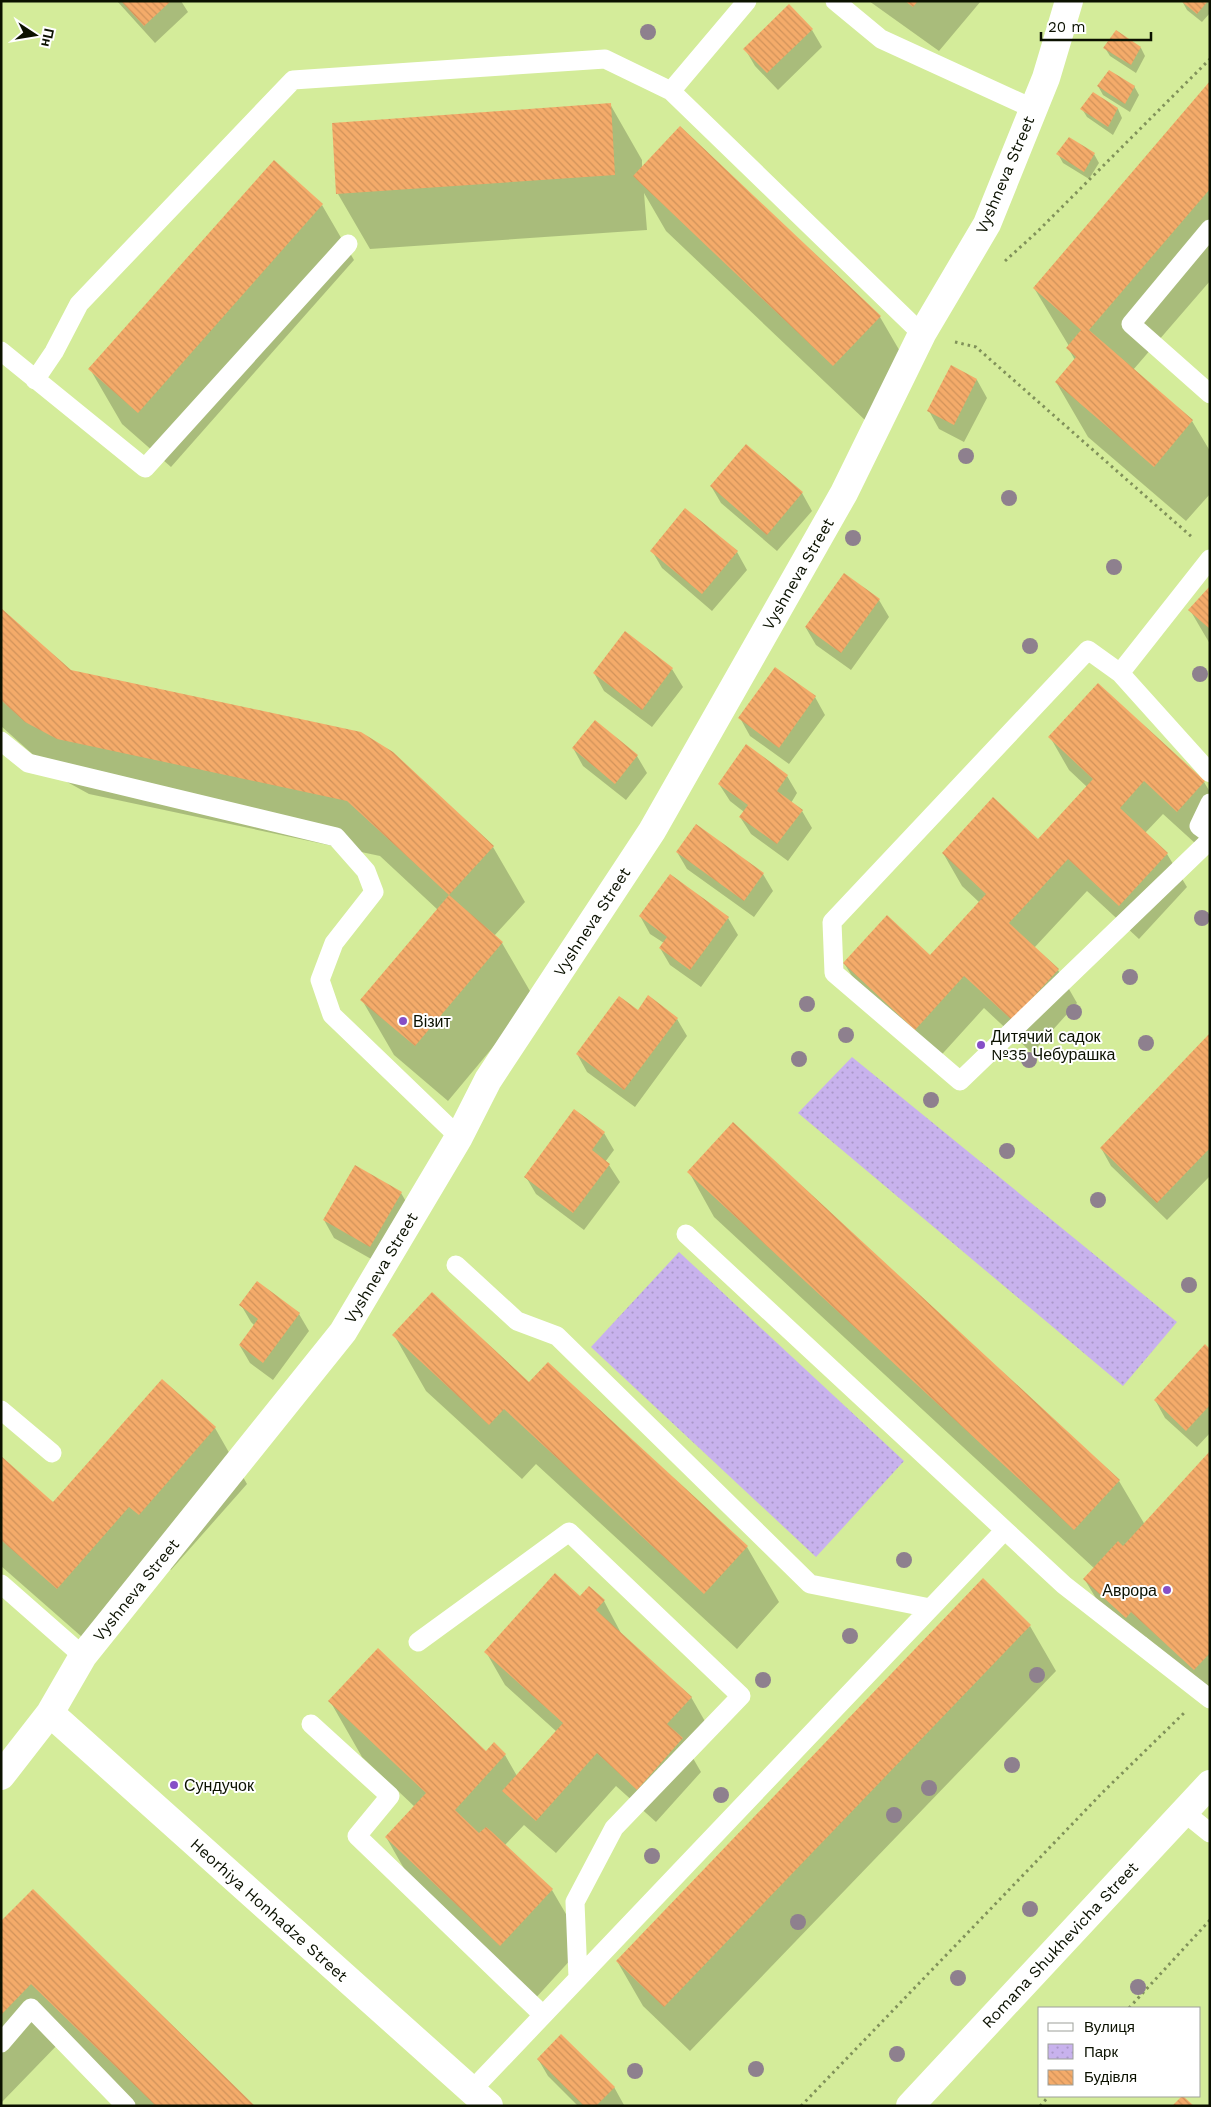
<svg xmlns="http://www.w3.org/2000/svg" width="1211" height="2107" viewBox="0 0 1211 2107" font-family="'Work Sans',sans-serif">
	<defs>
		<pattern id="park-dots" width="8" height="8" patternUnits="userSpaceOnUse" patternTransform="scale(1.25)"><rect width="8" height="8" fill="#c8b2ed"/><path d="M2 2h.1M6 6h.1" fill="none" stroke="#aa98c9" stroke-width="1.8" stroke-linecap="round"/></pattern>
		<pattern id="building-back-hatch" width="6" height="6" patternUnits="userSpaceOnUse" patternTransform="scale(1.25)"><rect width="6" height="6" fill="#f4ab6a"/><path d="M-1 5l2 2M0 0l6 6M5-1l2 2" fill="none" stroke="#d0925a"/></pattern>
	</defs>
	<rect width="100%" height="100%" fill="#d4ec9a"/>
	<!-- park -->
	<path fill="url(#park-dots)" d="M 852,1057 L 1177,1322 L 1123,1386 L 798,1113 Z
		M 679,1252 L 904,1461 L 816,1557 L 591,1347 Z"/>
	<!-- shadow -->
	<path fill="#0003" d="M 117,1 L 181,1 L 188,12 L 155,43 Z
		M 869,1 L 981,1 L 939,51 Z
		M 1182,1 L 1210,1 L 1210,13 L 1202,22 L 1187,10 Z
		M 812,30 L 822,47 L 778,90 L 755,66 L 745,49 Z
		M 1105,48 L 1141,48 L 1145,56 L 1136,73 L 1110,56 Z
		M 1210,83 L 1210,281 L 1133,370 L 1192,421 L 1210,451 L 1210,494 L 1186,521 L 1088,437 L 1056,382 L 1075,360 L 1068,348 L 1069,346 L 1034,288 Z
		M 1098,86 L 1134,86 L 1139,95 L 1130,112 L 1103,95 Z
		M 1093,94 L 1118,109 L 1122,118 L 1113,135 L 1087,117 L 1082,109 Z
		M 610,104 L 642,160 L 642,167 L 880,317 L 912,372 L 866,421 L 666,231 L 644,193 L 647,230 L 370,249 L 338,194 L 333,124 Z
		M 1058,154 L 1094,154 L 1099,163 L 1089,179 L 1063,163 Z
		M 322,205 L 354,260 L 171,467 L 122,424 L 90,369 Z
		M 951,367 L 977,380 L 987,398 L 964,442 L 939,429 L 929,411 Z
		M 711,486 L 802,493 L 812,511 L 777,551 L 721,503 Z
		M 652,551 L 737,552 L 747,570 L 712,611 L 662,568 Z
		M 1210,588 L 1210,644 L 1190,610 Z
		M 879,600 L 889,617 L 851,670 L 816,645 L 806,628 Z
		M 1,609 L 70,671 L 493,847 L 525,902 L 494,936 L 502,943 L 534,998 L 448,1101 L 394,1055 L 362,1000 L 438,910 L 380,856 L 89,794 L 58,777 L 1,726 Z
		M 625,633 L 672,669 L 683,687 L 652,727 L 604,691 L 594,673 Z
		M 815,697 L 825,715 L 789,764 L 750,736 L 740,718 Z
		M 596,722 L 637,756 L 647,773 L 626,800 L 583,766 L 573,748 Z
		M 1050,737 L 1204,782 L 1210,792 L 1210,829 L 1196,844 L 1163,814 L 1145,833 L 1167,854 L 1187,887 L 1139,939 L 1087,891 L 1034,948 L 1058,970 L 1077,1003 L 1032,1053 L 984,1008 L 935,1062 L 864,996 L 844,963 L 930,957 L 980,903 L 962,886 L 943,853 L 1038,841 L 1087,787 L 1069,770 Z
		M 787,776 L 797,793 L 791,803 L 802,811 L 812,828 L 788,861 L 751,834 L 740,817 L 744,812 L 730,801 L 719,784 Z
		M 677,852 L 763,874 L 773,891 L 754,917 L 687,869 Z
		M 640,916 L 728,918 L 738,935 L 701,987 L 670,965 L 660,948 L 664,943 L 650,934 Z
		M 638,1011 L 677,1019 L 687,1036 L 635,1107 L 587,1072 L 577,1054 Z
		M 1210,1035 L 1210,1176 L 1167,1220 L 1111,1166 L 1101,1148 Z
		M 733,1124 L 1119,1481 L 1145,1525 L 1210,1453 L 1209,1695 L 1146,1637 L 1141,1643 L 1100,1605 L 1085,1580 L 1095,1569 L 714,1217 L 689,1172 Z
		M 604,1133 L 614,1150 L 605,1162 L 609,1165 L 620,1182 L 584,1230 L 536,1194 L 526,1177 Z
		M 401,1193 L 411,1210 L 380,1264 L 334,1238 L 324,1220 Z
		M 241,1305 L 299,1314 L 309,1331 L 273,1380 L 250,1363 L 240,1346 L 255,1326 L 251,1322 Z
		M 394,1335 L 529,1383 L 548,1363 L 747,1547 L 779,1602 L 737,1649 L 536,1464 L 522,1479 L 426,1391 Z
		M 1210,1350 L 1210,1433 L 1197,1447 L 1165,1418 L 1155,1400 Z
		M 162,1381 L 215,1428 L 247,1484 L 171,1570 L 162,1562 L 90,1644 L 1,1566 L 1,1458 L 53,1504 Z
		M 580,1597 L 604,1601 L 622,1635 L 691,1697 L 710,1730 L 690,1753 L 701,1772 L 656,1822 L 616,1786 L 556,1853 L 524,1825 L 505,1845 L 552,1890 L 584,1945 L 533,2001 L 418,1893 L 386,1837 L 415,1807 L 362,1757 L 330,1701 L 486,1752 L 494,1744 L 505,1755 L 517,1776 L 557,1732 L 505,1685 L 486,1652 Z
		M 1030,1626 L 1056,1671 L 690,2051 L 643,2006 L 617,1961 Z
		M 1,1923 L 253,2106 L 132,2106 L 64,2038 L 1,2103 Z
		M 538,2059 L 614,2087 L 624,2105 L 578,2106 L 548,2076 Z"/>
	<!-- building -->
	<path fill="url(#building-back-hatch)" d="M 121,1 L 171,1 L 144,26 Z
		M 905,1 L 918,1 L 913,7 Z
		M 1181,1 L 1208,1 L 1197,14 Z
		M 789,4 L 813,29 L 767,73 L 743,49 Z
		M 1116,30 L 1141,47 L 1131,65 L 1103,48 Z
		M 1109,70 L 1135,86 L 1125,104 L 1097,86 Z
		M 1210,81 L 1210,189 L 1089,330 L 1193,420 L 1154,467 L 1055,382 L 1076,357 L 1066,348 L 1081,330 L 1033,288 Z
		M 1093,92 L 1118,108 L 1108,127 L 1080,109 Z
		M 611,103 L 615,175 L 336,194 L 332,123 Z
		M 680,126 L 881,316 L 833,366 L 633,176 Z
		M 1069,137 L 1095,153 L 1084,172 L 1056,154 Z
		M 274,160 L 323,204 L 138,413 L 88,369 Z
		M 951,365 L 977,379 L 954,425 L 927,411 Z
		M 746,444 L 803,492 L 767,535 L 710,486 Z
		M 685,508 L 738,551 L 702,594 L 650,551 Z
		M 844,573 L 880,599 L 841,653 L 805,627 Z
		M 1210,586 L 1210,629 L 1188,610 Z
		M 1,608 L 71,670 L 361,732 L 393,752 L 494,846 L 449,895 L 347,801 L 57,739 L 25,722 L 1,700 Z
		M 625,631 L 673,668 L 642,710 L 593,673 Z
		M 775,667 L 816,696 L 779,748 L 738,718 Z
		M 1098,683 L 1205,781 L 1177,812 L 1144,781 L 1120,808 L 1168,853 L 1119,906 L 1068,859 L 1009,923 L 1059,969 L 1012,1020 L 964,976 L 915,1030 L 843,963 L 887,915 L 930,955 L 986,894 L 942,853 L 993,797 L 1038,839 L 1093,779 L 1048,737 Z
		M 595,720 L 638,755 L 615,784 L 572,748 Z
		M 746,744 L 788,775 L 777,791 L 803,810 L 777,844 L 739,817 L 748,805 L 718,784 Z
		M 696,824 L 764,873 L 744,901 L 676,852 Z
		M 670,874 L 729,917 L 690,970 L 659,948 L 667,937 L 639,916 Z
		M 449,895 L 503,942 L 415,1046 L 360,1000 Z
		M 648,995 L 678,1018 L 624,1090 L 576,1054 L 619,996 L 638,1010 Z
		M 1210,1033 L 1210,1148 L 1157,1203 L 1100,1148 Z
		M 574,1109 L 605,1132 L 592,1150 L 610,1164 L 573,1213 L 524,1177 Z
		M 733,1122 L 1120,1480 L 1074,1530 L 687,1172 Z
		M 355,1165 L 402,1192 L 370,1247 L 323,1220 Z
		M 257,1281 L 300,1313 L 263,1363 L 239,1345 L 258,1319 L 239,1305 Z
		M 432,1292 L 529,1382 L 548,1362 L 748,1546 L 704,1594 L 504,1409 L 489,1425 L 392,1335 Z
		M 1205,1344 L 1210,1349 L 1210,1405 L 1186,1431 L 1154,1400 Z
		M 162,1379 L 216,1427 L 139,1515 L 129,1507 L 57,1589 L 1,1540 L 1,1456 L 53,1502 Z
		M 1210,1451 L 1210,1653 L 1194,1670 L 1131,1612 L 1126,1618 L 1083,1579 L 1118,1541 L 1123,1546 Z
		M 555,1573 L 580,1596 L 589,1586 L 605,1600 L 596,1610 L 692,1697 L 667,1724 L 683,1738 L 637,1790 L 597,1753 L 536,1821 L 502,1791 L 563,1723 L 484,1652 Z
		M 983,1578 L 1031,1625 L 664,2007 L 616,1961 Z
		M 378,1648 L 486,1751 L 494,1742 L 506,1754 L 455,1810 L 479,1833 L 486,1827 L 491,1831 L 553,1889 L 500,1946 L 385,1837 L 426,1793 L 328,1701 Z
		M 33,1889 L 255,2106 L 156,2106 L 31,1984 L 1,2015 L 1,1921 Z
		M 561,2034 L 615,2087 L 596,2106 L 584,2106 L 537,2059 Z
		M 1182,2096 L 1183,2096 L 1194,2106 L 1172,2106 Z"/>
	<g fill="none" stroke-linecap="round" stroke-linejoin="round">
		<!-- path -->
		<path stroke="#80915a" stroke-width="3" stroke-dasharray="2.5 4" stroke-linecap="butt" d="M 1005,261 L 1037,232 L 1210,59
			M 955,342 L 976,347 L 1193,538
			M 1129,2008 L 1210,1920
			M 801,2106 L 1104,1791 L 1184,1713
			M 1040,2106 L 1049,2096"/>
		<!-- lane -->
		<path stroke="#fff" stroke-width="19" d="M 835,1 L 881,39 L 1034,109
			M 671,91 L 747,1
			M 1210,229 L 1131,324 L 1210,394
			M 1,351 L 145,468 L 348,244
			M 35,380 L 54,352 L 79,304 L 293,80 L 605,59 L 671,91 L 922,334
			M 1120,673 L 1210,559
			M 1,741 L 28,763 L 336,837 L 366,871 L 374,892 L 334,943 L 320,980 L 332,1015 L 459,1137
			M 1210,773 L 1120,673 L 1088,650 L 832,922 L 834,973 L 960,1081 L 1210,840
			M 1210,803 L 1199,826 L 1210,834
			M 686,1234 L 1064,1585 L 1210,1699
			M 456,1265 L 517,1321 L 557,1336 L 810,1584 L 930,1608
			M 1,1410 L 52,1453
			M 1,1584 L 83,1656
			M 418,1642 L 569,1532 L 741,1696 L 614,1828 L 575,1902 L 578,1978
			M 311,1724 L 390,1796 L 357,1836 L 543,2015
			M 1184,1812 L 1210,1833
			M 1,2043 L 31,2008 L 126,2106
			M 471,2091 L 1004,1531"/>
		<!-- street -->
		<path stroke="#fff" stroke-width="28" d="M 50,1713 L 489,2106
			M 1,1776 L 50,1713 L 83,1656 L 343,1332 L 459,1137 L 488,1080 L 652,831 L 844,493 L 922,334 L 987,224 L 1046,78 L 1069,1"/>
		<!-- secondary -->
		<path stroke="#fff" stroke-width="28" d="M 910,2106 L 1210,1784"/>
	</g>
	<!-- trees -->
	<g fill="#8e808e">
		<circle cx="648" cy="32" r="8"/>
		<circle cx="966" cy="456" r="8"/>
		<circle cx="1009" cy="498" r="8"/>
		<circle cx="853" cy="538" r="8"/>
		<circle cx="1114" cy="567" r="8"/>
		<circle cx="1030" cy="646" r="8"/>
		<circle cx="1200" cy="674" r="8"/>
		<circle cx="1202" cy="918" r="8"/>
		<circle cx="1130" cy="977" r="8"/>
		<circle cx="807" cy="1004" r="8"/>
		<circle cx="1074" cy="1012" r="8"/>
		<circle cx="846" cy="1035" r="8"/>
		<circle cx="1146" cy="1043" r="8"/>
		<circle cx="799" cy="1059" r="8"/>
		<circle cx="1029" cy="1060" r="8"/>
		<circle cx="931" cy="1100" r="8"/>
		<circle cx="1007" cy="1151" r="8"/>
		<circle cx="1098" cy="1200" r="8"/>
		<circle cx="1189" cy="1285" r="8"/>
		<circle cx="904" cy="1560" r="8"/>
		<circle cx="850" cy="1636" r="8"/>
		<circle cx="1037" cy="1675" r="8"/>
		<circle cx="763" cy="1680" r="8"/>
		<circle cx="1012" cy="1765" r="8"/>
		<circle cx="929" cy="1788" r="8"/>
		<circle cx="721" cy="1795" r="8"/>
		<circle cx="894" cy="1815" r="8"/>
		<circle cx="652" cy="1856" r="8"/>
		<circle cx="1030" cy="1909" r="8"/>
		<circle cx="798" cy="1922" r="8"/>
		<circle cx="958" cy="1978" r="8"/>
		<circle cx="1138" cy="1987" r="8"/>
		<circle cx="897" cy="2054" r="8"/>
		<circle cx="756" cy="2069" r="8"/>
		<circle cx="635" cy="2071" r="8"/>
	</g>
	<!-- markers -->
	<g fill="#864fc7" stroke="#fff" stroke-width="2">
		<circle cx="403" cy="1021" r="5"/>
		<circle cx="981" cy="1045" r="5"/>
		<circle cx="1167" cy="1590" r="5"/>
		<circle cx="174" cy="1785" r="5"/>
	</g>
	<g text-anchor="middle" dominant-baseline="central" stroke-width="4" stroke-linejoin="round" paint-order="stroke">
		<!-- street labels -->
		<g font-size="16" fill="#0b1100" stroke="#fff">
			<text transform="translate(1005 175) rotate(-67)">Vyshneva Street</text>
			<text transform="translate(798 574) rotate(-60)">Vyshneva Street</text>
			<text transform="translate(592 922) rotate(-57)">Vyshneva Street</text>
			<text transform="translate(381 1268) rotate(-59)">Vyshneva Street</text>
			<text transform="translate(136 1590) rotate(-51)">Vyshneva Street</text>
			<text transform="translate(269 1910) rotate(42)">Heorhiya Honhadze Street</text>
			<text transform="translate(1060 1945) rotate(-47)">Romana Shukhevicha Street</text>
		</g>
		<!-- poi labels -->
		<g font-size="16" fill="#0b1100" stroke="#fff" text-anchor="start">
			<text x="413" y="1021">Візит</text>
			<text x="991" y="1036">Дитячий садок<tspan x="991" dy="18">№35 Чебурашка</tspan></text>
			<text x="1157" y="1590" text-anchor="end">Аврора</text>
			<text x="184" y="1785">Сундучок</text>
		</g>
	</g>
	<!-- border -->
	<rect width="1211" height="2107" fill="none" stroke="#0b1100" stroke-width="5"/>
	<!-- legend -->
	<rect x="1038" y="2007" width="162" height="90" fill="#ffffff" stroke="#9da099"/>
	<rect x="1048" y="2023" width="25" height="8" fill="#ffffff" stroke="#9da099"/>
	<text x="1084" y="2032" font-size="15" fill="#0b1100">Вулиця</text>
	<rect x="1048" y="2044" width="25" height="15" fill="url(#park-dots)" stroke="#9da099"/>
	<text x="1084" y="2057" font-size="15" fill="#0b1100">Парк</text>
	<rect x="1048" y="2070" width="25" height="15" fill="url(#building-back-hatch)" stroke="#9da099"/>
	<text x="1084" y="2082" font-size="15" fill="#0b1100">Будівля</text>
	<!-- north arrow -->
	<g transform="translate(35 35) rotate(102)" stroke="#ffffff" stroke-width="4" paint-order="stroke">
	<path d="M0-4L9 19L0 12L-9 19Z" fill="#0b1100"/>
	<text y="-8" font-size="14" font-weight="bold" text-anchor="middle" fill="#0b1100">Пн</text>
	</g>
	<!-- scale -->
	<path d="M1041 32v8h110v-8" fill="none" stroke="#0b1100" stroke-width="2.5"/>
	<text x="1048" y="32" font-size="15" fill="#0b1100" stroke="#ffffff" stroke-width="4" paint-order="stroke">20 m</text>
</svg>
